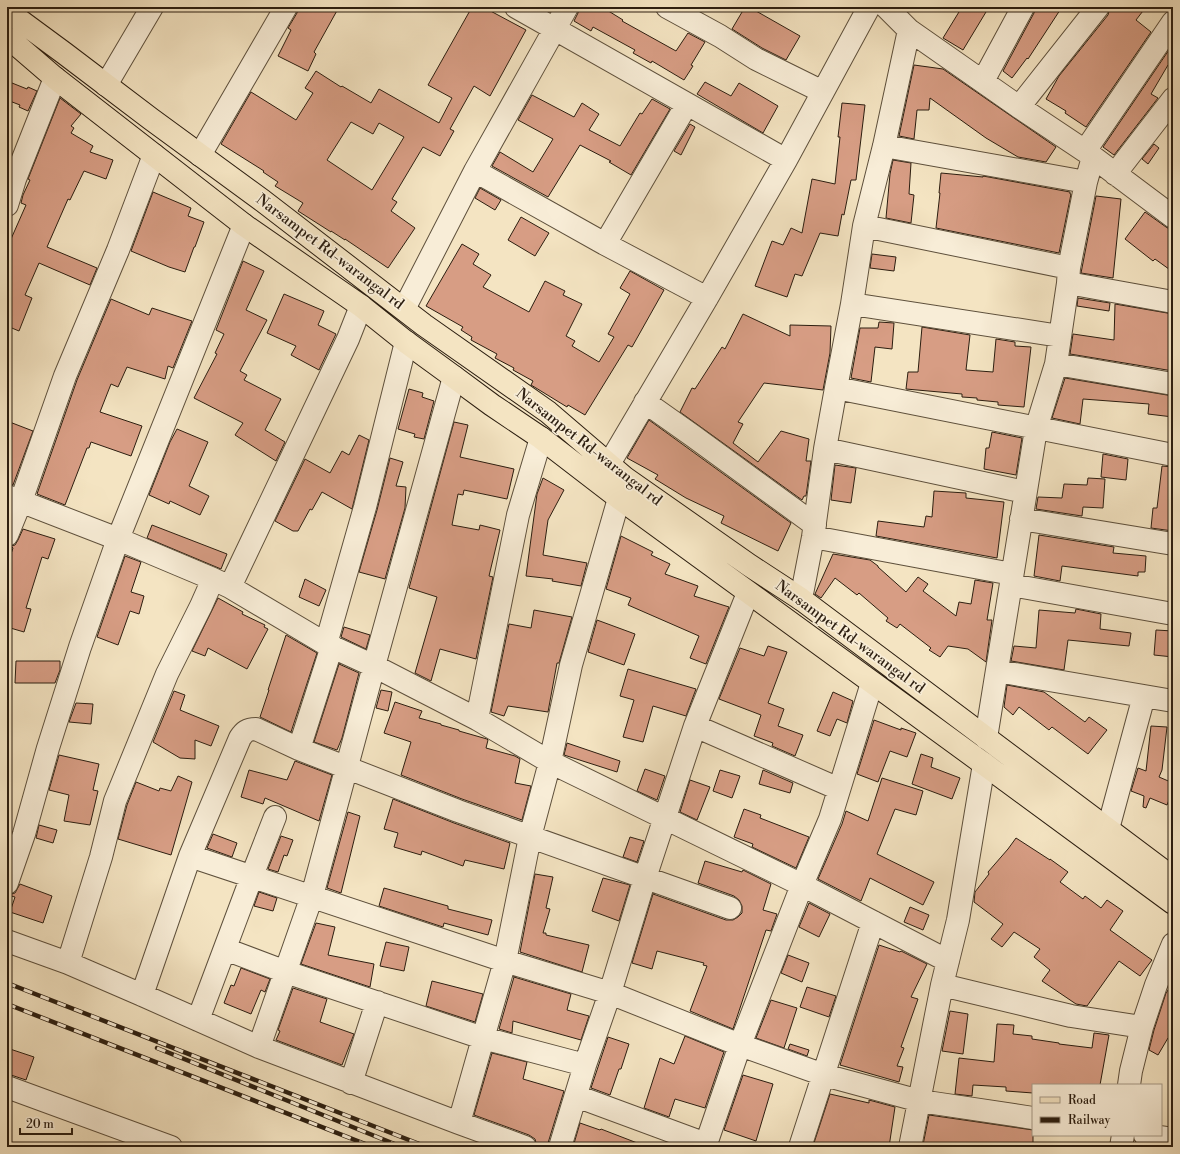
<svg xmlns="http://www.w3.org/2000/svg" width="1180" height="1154" viewBox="0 0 1180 1154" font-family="'Libre Bodoni',serif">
	<rect width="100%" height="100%" fill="#f4e4c2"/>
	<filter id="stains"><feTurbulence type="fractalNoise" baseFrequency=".005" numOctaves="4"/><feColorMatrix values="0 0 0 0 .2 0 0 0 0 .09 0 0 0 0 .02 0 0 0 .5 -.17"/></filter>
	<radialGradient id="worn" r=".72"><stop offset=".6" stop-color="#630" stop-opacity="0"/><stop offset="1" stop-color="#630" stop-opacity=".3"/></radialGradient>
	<!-- building -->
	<path fill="#d79d84" stroke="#2c1e10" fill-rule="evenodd" d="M 298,7 L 339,7 L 314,52 L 316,54 L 308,71 L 278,56 L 291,30 L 288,28 L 297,13 Z
		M 472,7 L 483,7 L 526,30 L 490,96 L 474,86 L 450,129 L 454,131 L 440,156 L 423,147 L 392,199 L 397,202 L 391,211 L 415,228 L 388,268 L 345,239 L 345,240 L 331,231 L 331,232 L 298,211 L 303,203 L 275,186 L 278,182 L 263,172 L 264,171 L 221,144 L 251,92 L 296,120 L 313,93 L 305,88 L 316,71 L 341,87 L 342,86 L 371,103 L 379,89 L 439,123 L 452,98 L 428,85 ZM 351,122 L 373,134 L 379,123 L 404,137 L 372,190 L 327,160 Z
		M 579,7 L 602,7 L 623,20 L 622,21 L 676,51 L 688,33 L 705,42 L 691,65 L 693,66 L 684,80 L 652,61 L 651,63 L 633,53 L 635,50 L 593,27 L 591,31 L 574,21 L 578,13 Z
		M 745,7 L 749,7 L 800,36 L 786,60 L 762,48 L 732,29 Z
		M 962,7 L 989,7 L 963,50 L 943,38 Z
		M 1035,7 L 1062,7 L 1028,59 L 1027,58 L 1012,78 L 1003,71 L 1034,13 Z
		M 1110,7 L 1146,7 L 1136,20 L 1151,32 L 1086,127 L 1065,113 L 1066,111 L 1046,99 L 1059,76 L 1108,15 Z
		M 1171,47 L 1173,49 L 1173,69 L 1168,65 L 1151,94 L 1158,98 L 1114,155 L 1103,147 Z
		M 914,65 L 943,69 L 1056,147 L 1046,162 L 1018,157 L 986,138 L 930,98 L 929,110 L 917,110 L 914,139 L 899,136 Z
		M 7,81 L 27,89 L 28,87 L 37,91 L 28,111 L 19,107 L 20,105 L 7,100 Z
		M 705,82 L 731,96 L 739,83 L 778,106 L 763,133 L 697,94 Z
		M 532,95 L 574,117 L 582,103 L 599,114 L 589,130 L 620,146 L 640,113 L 642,114 L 652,99 L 670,109 L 631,175 L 609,162 L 611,161 L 580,145 L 548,197 L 492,166 L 500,152 L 533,172 L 553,139 L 518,120 Z
		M 60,98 L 81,114 L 71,126 L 74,128 L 71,133 L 93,146 L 90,152 L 113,160 L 106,179 L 84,171 L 70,200 L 68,199 L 47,247 L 97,268 L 90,285 L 39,263 L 25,295 L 32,298 L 19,331 L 7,326 L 7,237 L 11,239 L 26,205 L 21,203 L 23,195 L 30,180 L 28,179 Z
		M 842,103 L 865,105 L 856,180 L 851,180 L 844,215 L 842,214 L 838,236 L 820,233 L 802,276 L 795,274 L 787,297 L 755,286 L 772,241 L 783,245 L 791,228 L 802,233 L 812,179 L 835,184 L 840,137 L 838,137 Z
		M 690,124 L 695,127 L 681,155 L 674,151 Z
		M 1154,144 L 1159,148 L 1148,164 L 1142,159 Z
		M 893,160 L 911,163 L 909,194 L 914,195 L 911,223 L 886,218 L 890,174 Z
		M 941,173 L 983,177 L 983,176 L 1070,192 L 1070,194 L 1071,194 L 1059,253 L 936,228 L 940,193 L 939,193 Z
		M 480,188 L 501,200 L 495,210 L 475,198 Z
		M 153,192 L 191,208 L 188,216 L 204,222 L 195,247 L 194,247 L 185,272 L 169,267 L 131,251 Z
		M 1096,196 L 1121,199 L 1113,278 L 1081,273 Z
		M 1145,212 L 1166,227 L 1173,231 L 1173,272 L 1155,259 L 1153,261 L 1125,239 Z
		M 521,217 L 549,233 L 535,256 L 508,240 Z
		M 462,244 L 479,254 L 473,264 L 491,275 L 483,287 L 529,312 L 545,281 L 565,291 L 563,295 L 582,304 L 566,336 L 575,341 L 572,346 L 599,362 L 614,337 L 608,334 L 630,294 L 620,288 L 630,271 L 664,290 L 632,347 L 628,345 L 585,415 L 568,405 L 567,407 L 536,388 L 531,385 L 533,381 L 513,370 L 514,368 L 495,358 L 497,354 L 471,340 L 472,337 L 461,330 L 463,327 L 426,306 Z
		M 872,254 L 896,257 L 894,271 L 870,268 Z
		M 243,261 L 264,271 L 246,310 L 267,320 L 240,371 L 247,375 L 244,380 L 281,399 L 265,430 L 285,442 L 276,461 L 235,435 L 243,423 L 194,398 L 217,354 L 215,353 L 224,334 L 216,330 Z
		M 284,294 L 324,311 L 318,325 L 336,334 L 319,370 L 291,355 L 296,346 L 267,333 Z
		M 1078,298 L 1110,303 L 1109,311 L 1077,306 Z
		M 111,299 L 149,315 L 152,308 L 192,321 L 173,368 L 168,366 L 165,379 L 127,367 L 118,387 L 111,384 L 100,412 L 142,426 L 131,456 L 91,442 L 89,448 L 87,448 L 65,505 L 37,494 L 77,380 Z
		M 1115,304 L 1173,314 L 1173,371 L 1070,354 L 1073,334 L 1114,340 Z
		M 743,314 L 790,336 L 790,325 L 831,326 L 830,353 L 823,390 L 764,383 L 738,422 L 743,424 L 733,443 L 758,462 L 781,431 L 809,439 L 806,461 L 811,461 L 806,496 L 804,496 L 802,500 L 680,412 L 692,388 L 695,389 L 722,347 L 725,349 Z
		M 879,322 L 894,323 L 892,349 L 875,347 L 871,382 L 851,378 L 860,328 L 878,328 Z
		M 922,327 L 970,335 L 966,370 L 993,372 L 996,339 L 1015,342 L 1015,346 L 1031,347 L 1024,407 L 998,405 L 998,402 L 977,400 L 977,398 L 962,397 L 962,394 L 906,389 L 908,372 L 918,372 Z
		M 1065,378 L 1173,396 L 1173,417 L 1148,414 L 1149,404 L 1083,399 L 1080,424 L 1052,418 Z
		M 409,389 L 423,393 L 422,397 L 434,401 L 424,439 L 414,437 L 415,434 L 398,429 Z
		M 649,420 L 791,523 L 778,551 L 721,523 L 724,516 L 686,498 L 655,479 L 658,475 L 627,458 Z
		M 7,421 L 33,431 L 13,485 L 7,484 Z
		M 454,422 L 468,425 L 460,457 L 514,469 L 507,499 L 464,490 L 463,495 L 458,494 L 452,525 L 479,530 L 480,525 L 500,530 L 489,576 L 493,577 L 476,659 L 440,649 L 431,681 L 415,673 L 437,597 L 409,588 Z
		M 177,429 L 208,442 L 189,486 L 209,496 L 200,515 L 170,501 L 169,504 L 149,495 L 170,442 Z
		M 992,432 L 1022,438 L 1016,475 L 984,469 L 986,448 L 989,448 Z
		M 359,435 L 369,440 L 352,509 L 322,492 L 312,510 L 310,509 L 298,531 L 293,531 L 275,521 L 305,459 L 330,473 L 342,451 L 349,455 Z
		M 1103,454 L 1128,459 L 1126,480 L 1101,477 Z
		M 390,458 L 403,462 L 396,486 L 406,487 L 405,508 L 385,579 L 359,572 L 377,510 Z
		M 835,465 L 856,468 L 851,503 L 831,500 Z
		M 1162,466 L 1173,467 L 1173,531 L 1151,528 L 1153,508 L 1157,508 Z
		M 543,478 L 564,490 L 548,520 L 543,555 L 587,563 L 581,586 L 552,581 L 553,579 L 526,576 L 537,494 Z
		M 1088,478 L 1105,479 L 1103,508 L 1083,507 L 1082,516 L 1036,509 L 1038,497 L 1062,498 L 1064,484 L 1087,485 Z
		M 934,491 L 966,493 L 966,498 L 1004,502 L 997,558 L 876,536 L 878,521 L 924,527 L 926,516 L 932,517 Z
		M 152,525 L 227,554 L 221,569 L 147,538 Z
		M 23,529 L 55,539 L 48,559 L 42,557 L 26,608 L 31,609 L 24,632 L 7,627 L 7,566 L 13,548 L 11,546 L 15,545 L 18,540 Z
		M 1039,535 L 1114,547 L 1113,553 L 1146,556 L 1145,572 L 1138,572 L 1138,576 L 1062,566 L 1060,581 L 1034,576 Z
		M 621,536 L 653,552 L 651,555 L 670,564 L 665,574 L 698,586 L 694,596 L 729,607 L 706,664 L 690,658 L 699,636 L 628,605 L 631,598 L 606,589 Z
		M 833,554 L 870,560 L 878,566 L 878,567 L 906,592 L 918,577 L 928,584 L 923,591 L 956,616 L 959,602 L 971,604 L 975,580 L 993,583 L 987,620 L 992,620 L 986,662 L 968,649 L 948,646 L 940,657 L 929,650 L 931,648 L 900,624 L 897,628 L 886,621 L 888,618 L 859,593 L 857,595 L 835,578 L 821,598 L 815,594 Z
		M 125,556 L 141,562 L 131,592 L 144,596 L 139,614 L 130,611 L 118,645 L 97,637 Z
		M 305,579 L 326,590 L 319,606 L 299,597 Z
		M 218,598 L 243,612 L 242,614 L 265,625 L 264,627 L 268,629 L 247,669 L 208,648 L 205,656 L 192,651 Z
		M 1076,609 L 1101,614 L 1100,629 L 1131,633 L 1129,646 L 1068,640 L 1064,670 L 1011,661 L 1014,646 L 1036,648 L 1039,610 L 1075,613 Z
		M 534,610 L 572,617 L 559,663 L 557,663 L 548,712 L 508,706 L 504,716 L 491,712 L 509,624 L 531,628 Z
		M 597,620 L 635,634 L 624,665 L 588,652 Z
		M 344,627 L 370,635 L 366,649 L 341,637 Z
		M 1156,630 L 1173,631 L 1173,657 L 1154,655 Z
		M 286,635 L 317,653 L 291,732 L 260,717 L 269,690 L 268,690 Z
		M 768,646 L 787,652 L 768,703 L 784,709 L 778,726 L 803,735 L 795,756 L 772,746 L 773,743 L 754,736 L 761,715 L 719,699 L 740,648 L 764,656 Z
		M 16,661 L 60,661 L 60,670 L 55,683 L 15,683 Z
		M 339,664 L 359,673 L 342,738 L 337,750 L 314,742 Z
		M 628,669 L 696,689 L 686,716 L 653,706 L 643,742 L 623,737 L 634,700 L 620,696 Z
		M 1007,685 L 1044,692 L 1085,722 L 1089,717 L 1107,730 L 1088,754 L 1052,727 L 1049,730 L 1019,707 L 1013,715 L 1004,707 Z
		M 381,690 L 392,692 L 388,711 L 376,708 Z
		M 174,691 L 185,695 L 180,710 L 219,726 L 211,746 L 195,740 L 195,759 L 180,758 L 153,742 Z
		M 833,692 L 853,701 L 847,723 L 837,719 L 830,736 L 817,731 Z
		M 395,702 L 422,711 L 419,718 L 441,724 L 441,725 L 459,730 L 459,731 L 487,739 L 488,740 L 486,748 L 515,756 L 520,759 L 515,783 L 531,786 L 522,820 L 462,799 L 401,775 L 411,742 L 384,733 Z
		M 76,703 L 93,704 L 91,724 L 69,722 Z
		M 874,720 L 901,730 L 901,728 L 916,733 L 907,757 L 890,751 L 878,782 L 857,774 Z
		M 1151,726 L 1167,727 L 1162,770 L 1159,777 L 1173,783 L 1173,790 L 1167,805 L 1150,798 L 1146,808 L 1143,807 L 1144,796 L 1131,791 L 1138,768 L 1146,771 Z
		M 567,743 L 620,761 L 617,772 L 564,755 Z
		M 921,754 L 933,758 L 931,767 L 960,778 L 952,799 L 912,784 Z
		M 59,755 L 99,764 L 93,790 L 98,791 L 90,825 L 64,821 L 69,795 L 49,790 Z
		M 295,761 L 332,775 L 319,821 L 265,798 L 263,804 L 241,797 L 249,770 L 287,780 Z
		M 645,769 L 665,776 L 657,800 L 637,791 Z
		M 720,770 L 740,776 L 732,798 L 713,791 Z
		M 763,770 L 793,783 L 790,793 L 759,784 Z
		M 178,776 L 192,782 L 171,855 L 118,839 L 127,805 L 136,782 L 159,791 L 160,788 L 171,791 Z
		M 882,778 L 923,791 L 916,815 L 895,809 L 877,854 L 934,882 L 923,905 L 870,878 L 861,901 L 818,879 L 842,824 L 846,811 L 868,821 Z
		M 690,780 L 710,787 L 697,820 L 680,812 Z
		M 393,799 L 454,823 L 510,843 L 504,869 L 465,860 L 463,866 L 422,851 L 421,855 L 394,847 L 398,833 L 384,829 Z
		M 744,809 L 761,815 L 760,818 L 809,837 L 796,868 L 752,847 L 753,844 L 734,837 Z
		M 348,812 L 360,816 L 341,893 L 327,888 Z
		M 39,825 L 57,830 L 53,843 L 36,838 Z
		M 213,834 L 237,843 L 232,857 L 207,848 Z
		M 281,836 L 293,840 L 287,856 L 284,855 L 278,872 L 268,869 Z
		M 630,837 L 644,841 L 637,862 L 623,857 Z
		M 1016,838 L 1050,860 L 1050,859 L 1068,872 L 1060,882 L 1083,899 L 1085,896 L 1101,908 L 1107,900 L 1123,911 L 1110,930 L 1152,960 L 1140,976 L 1119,961 L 1087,1006 L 1076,1004 L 1042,981 L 1050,970 L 1034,957 L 1040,949 L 1014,932 L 1002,947 L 991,939 L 1003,924 L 974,902 L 975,892 L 989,874 L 988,872 L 1008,849 Z
		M 705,861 L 742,872 L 743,870 L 771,884 L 763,910 L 777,914 L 771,931 L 766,930 L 733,1029 L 690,1011 L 707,966 L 703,965 L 704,963 L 657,951 L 652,969 L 632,963 L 653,894 L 726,920 L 733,920 L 738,917 L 742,913 L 742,906 L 739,900 L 734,896 L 698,883 Z
		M 535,874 L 553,877 L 546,908 L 550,909 L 543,933 L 546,933 L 546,935 L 589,945 L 582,972 L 520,952 Z
		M 603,878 L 630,885 L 619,921 L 592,911 Z
		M 20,884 L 52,896 L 43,923 L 10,912 L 15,897 L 7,895 L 15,893 Z
		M 384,888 L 448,906 L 448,909 L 492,920 L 488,935 L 444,923 L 443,927 L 379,906 Z
		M 259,892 L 277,898 L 273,911 L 254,906 Z
		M 809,903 L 830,914 L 819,937 L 799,927 Z
		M 910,907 L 929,915 L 923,930 L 904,922 Z
		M 316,923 L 335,927 L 328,955 L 374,964 L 370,987 L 301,964 Z
		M 386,942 L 409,947 L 404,971 L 380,966 Z
		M 879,945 L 900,952 L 901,951 L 927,964 L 911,997 L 918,999 L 901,1047 L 904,1048 L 897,1066 L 903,1067 L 899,1082 L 840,1065 Z
		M 788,955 L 809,963 L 802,982 L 781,973 Z
		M 241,968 L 270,979 L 265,992 L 261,990 L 251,1014 L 224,1003 L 231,985 L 234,986 Z
		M 514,977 L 571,994 L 567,1010 L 589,1016 L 581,1040 L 513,1021 L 512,1033 L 499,1029 Z
		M 432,981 L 483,994 L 475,1022 L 426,1006 Z
		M 1173,983 L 1173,1042 L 1168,1038 L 1158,1055 L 1149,1050 L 1154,1030 L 1166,993 Z
		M 807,987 L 836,996 L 829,1017 L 800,1007 Z
		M 293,988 L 327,999 L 320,1022 L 354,1034 L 342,1065 L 276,1040 L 280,1031 L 278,1030 Z
		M 771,1000 L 797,1008 L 784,1048 L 756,1038 Z
		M 950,1011 L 968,1014 L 963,1054 L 942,1051 Z
		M 997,1024 L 1014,1025 L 1013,1034 L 1032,1036 L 1032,1039 L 1059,1043 L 1059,1044 L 1092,1048 L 1094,1033 L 1109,1035 L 1100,1085 L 1033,1085 L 1033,1093 L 1006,1091 L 1006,1087 L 973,1085 L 972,1096 L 955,1094 L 959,1058 L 994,1062 Z
		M 685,1036 L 724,1052 L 705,1108 L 675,1099 L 669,1117 L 644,1108 L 660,1058 L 674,1064 Z
		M 608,1037 L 629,1044 L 621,1069 L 619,1069 L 610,1095 L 591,1088 Z
		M 790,1044 L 809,1050 L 807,1056 L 788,1049 Z
		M 7,1048 L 34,1057 L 26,1080 L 11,1075 L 7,1075 Z
		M 492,1053 L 527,1062 L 523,1079 L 564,1091 L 548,1143 L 548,1147 L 537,1147 L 535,1139 L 529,1135 L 474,1115 Z
		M 743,1075 L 773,1084 L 756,1141 L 724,1130 Z
		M 830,1094 L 869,1103 L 869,1100 L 895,1107 L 889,1147 L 859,1147 L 846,1143 L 845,1147 L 818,1147 L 813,1146 Z
		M 929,1115 L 1033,1130 L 1033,1147 L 1024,1147 L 995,1143 L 994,1147 L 943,1147 L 923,1145 Z
		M 580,1123 L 600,1130 L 601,1129 L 645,1146 L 645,1147 L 573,1147 Z"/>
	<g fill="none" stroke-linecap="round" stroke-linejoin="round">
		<defs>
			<path id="minor" d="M 516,7 L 786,160
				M 667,7 L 720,36 L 756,59 L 823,92
				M 886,7 L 909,30 L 1019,107 L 1085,151 L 1173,217
				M 983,81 L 1023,7
				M 106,85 L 152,7
				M 1019,107 L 1098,7
				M 884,146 L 1086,182
				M 1085,151 L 1173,22
				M 200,155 L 286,7
				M 475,171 L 605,244 L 707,298
				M 1115,174 L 1173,99
				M 7,205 L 15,179 L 55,78
				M 864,226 L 1069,268
				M 605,244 L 687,104
				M 1068,283 L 1173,302
				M 852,304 L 1060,336
				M 404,309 L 475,171 L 567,7
				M 1056,364 L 1173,384
				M 836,388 L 1173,455
				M 645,402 L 693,436 L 815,525
				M 825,449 L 1025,492
				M 609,464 L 707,298 L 786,160 L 869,7
				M 7,496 L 118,539 L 213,579 L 230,587 L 326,644 L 374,666 L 477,719 L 550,762 L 802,885 L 948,961
				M 1021,519 L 1173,544
				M 7,535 L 21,501 L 65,376 L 118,250 L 154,155
				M 813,537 L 1012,574
				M 1011,585 L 1173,614
				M 230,587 L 348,339 L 361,306
				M 801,599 L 813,537 L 825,449 L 836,388 L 852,304 L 864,226 L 884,146 L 909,30
				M 326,644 L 365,507 L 406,342
				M 997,671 L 1173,701
				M 477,719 L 518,515 L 541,438
				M 695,726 L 839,789
				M 986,738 L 1036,429 L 1056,364 L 1068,283 L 1069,268 L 1086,182 L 1093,157
				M 299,749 L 332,646
				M 1108,829 L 1144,696
				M 190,856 L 505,961 L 610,993 L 740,1045 L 824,1075 L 920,1101 L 1033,1118
				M 7,883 L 24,834 L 48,748 L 80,647 L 118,539 L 244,225
				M 7,941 L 68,963 L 142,995 L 259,1047 L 459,1123 L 525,1147
				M 225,949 L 286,972 L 483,1038 L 585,1065 L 610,993 L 645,878 L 695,726 L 748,593
				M 68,963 L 101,857 L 115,801 L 167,674 L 201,606 L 213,579
				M 942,985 L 1071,1016 L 1142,1027 L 1156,985 L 1173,944
				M 142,995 L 190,856 L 240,738 C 244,732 247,729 256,729 L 299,749 L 458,811 L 730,908
				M 198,1020 L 252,876 L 275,817
				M 259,1047 L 312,896 L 374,666 L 454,377
				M 351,1083 L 377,1002
				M 1129,1085 L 1131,1071 L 1142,1027
				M 7,1087 L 171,1147
				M 576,1096 L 706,1144
				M 459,1123 L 505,961 L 530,837 L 550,762 L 571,665 L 624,481
				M 1145,1135 L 1173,1139
				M 560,1147 L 585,1065
				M 705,1147 L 740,1045 L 802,885 L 830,819 L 872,683
				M 800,1147 L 873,922
				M 910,1147 L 942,985 L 958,920 L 984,764
				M 1121,1147 L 1123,1135"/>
			<path id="major" d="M 7,11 L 64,53 L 151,119 L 263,201 L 424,325 L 548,412 L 625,478 L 749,565 L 801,599 L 1173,878
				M 7,38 L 19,47 L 55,78 L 244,225 L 361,306 L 406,342 L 454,377 L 492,405 L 541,438 L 619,498 L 984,764 L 1173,903"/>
		</defs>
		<!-- minor casing -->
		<use href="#minor" stroke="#5e503c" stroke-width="24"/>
		<!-- major casing -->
		<use href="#major" stroke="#2c1e10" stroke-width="24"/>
		<!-- minor -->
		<use href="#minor" stroke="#f8edd7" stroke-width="22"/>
		<!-- major -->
		<use href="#major" stroke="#f4e4c2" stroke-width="22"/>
		<defs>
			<path id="rail" d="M 7,983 L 427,1147
				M 7,1004 L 373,1147
				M 157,1048 L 402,1147"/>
		</defs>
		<!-- rail casing -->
		<use href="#rail" stroke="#2c1e10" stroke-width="4.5"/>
		<!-- rail -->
		<use href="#rail" stroke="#f8edd7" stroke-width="3" stroke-dasharray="9" stroke-linecap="butt"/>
	</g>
	<g text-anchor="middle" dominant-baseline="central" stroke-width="3.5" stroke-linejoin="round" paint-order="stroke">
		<!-- street labels -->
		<g font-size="15" fill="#2c1e10" stroke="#f8edd7">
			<text transform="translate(330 252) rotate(37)">Narsampet Rd-warangal rd</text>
			<text transform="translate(589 447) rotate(38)">Narsampet Rd-warangal rd</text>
			<text transform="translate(850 637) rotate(36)">Narsampet Rd-warangal rd</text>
		</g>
	</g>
	<!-- margin -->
	<rect width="1180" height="1154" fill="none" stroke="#f4e4c2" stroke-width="24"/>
	<rect x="8" y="8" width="1164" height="1138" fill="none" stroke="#2c1e10" stroke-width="2"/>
	<rect x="12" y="12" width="1156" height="1130" fill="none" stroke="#2c1e10"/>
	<!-- legend -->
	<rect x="1032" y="1084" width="130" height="52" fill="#f8edd7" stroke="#a69a87"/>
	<rect x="1040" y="1097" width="20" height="6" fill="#f4e4c2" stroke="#a69a87"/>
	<text x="1068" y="1104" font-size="12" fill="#2c1e10">Road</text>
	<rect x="1040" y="1117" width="20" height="6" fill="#2c1e10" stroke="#a69a87"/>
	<text x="1068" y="1124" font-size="12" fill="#2c1e10">Railway</text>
	<!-- scale -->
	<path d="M20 1128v6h52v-6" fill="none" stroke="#2c1e10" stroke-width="2"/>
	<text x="26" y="1128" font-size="12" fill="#2c1e10" stroke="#f8edd7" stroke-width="3" paint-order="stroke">20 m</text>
	<rect width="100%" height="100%" filter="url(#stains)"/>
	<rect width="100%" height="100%" fill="url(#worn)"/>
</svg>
